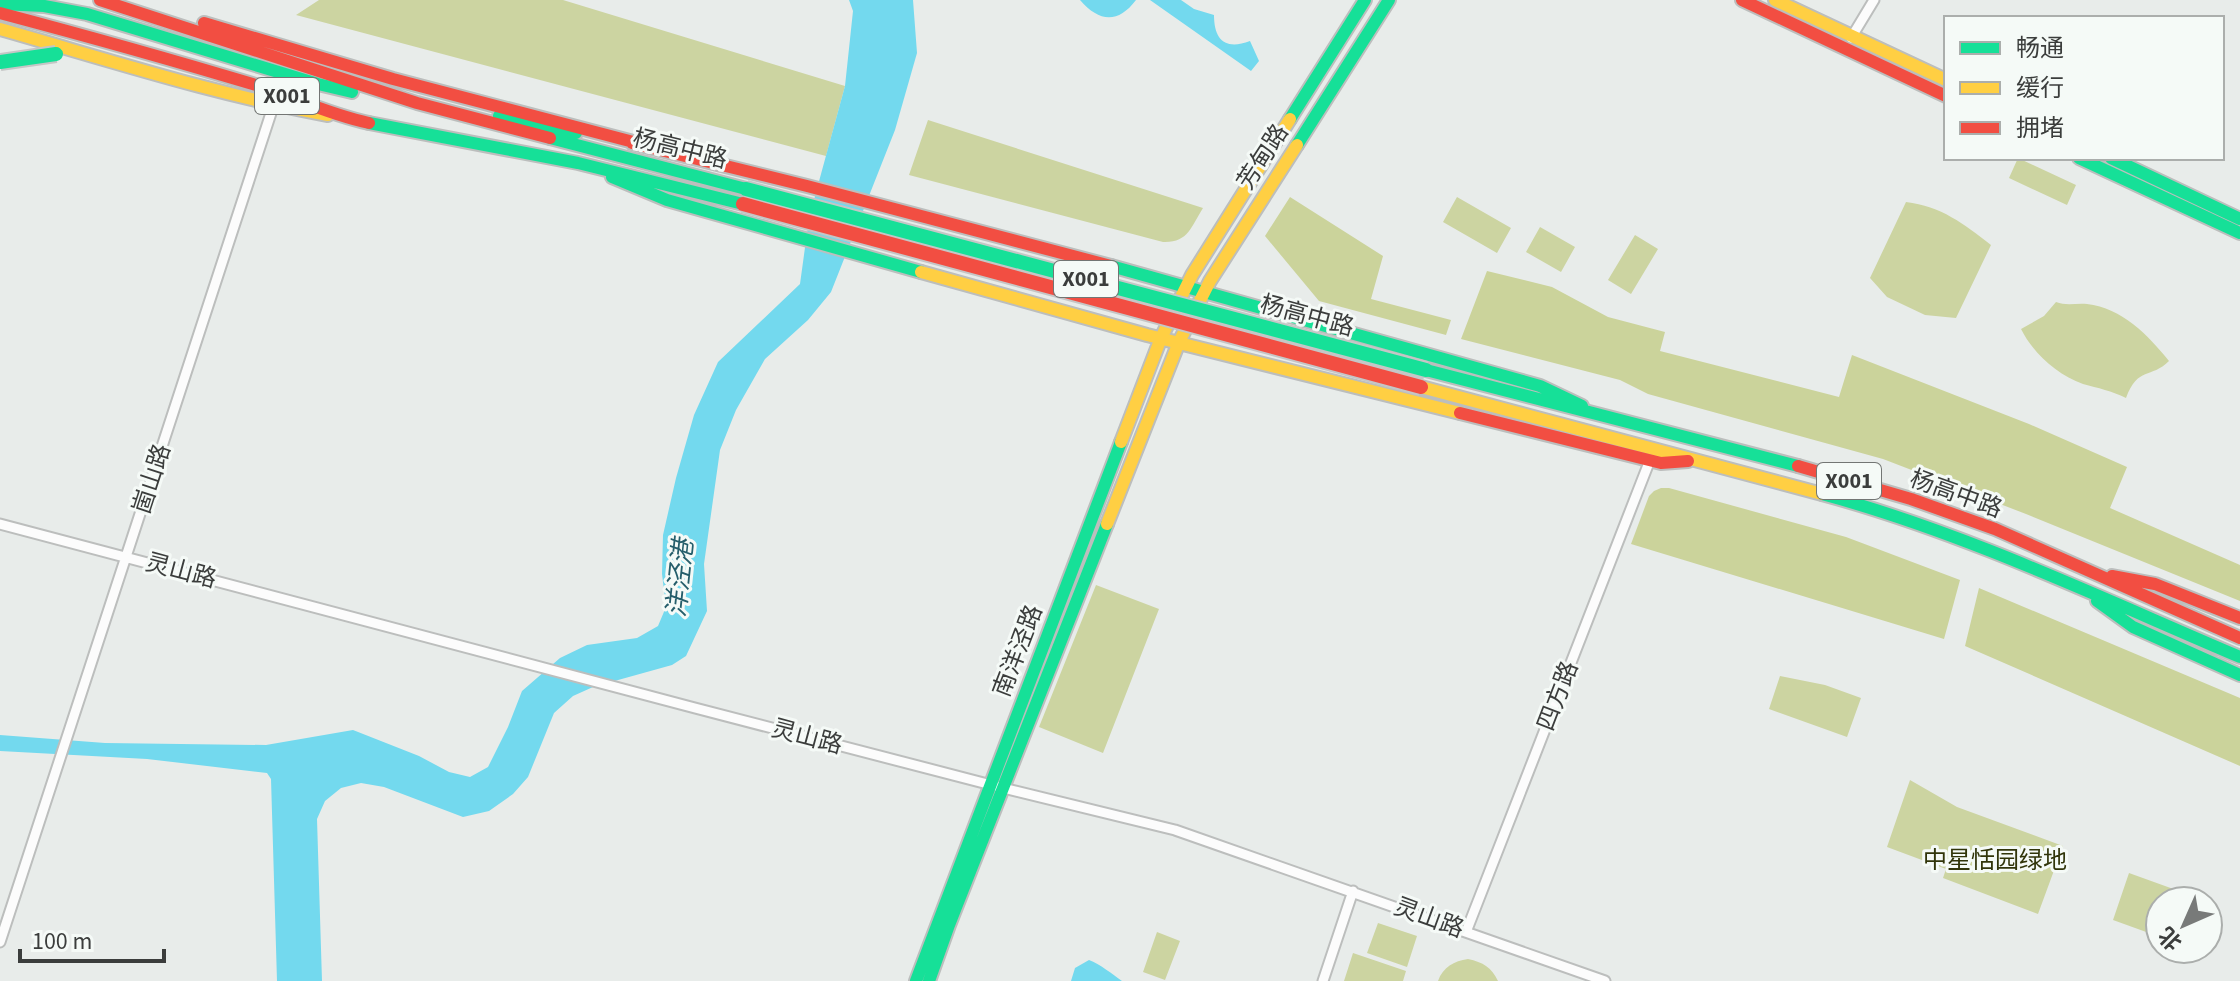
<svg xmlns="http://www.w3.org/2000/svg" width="2240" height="981" viewBox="0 0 2240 981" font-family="'Source Sans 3','Noto Sans SC',sans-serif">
	<rect width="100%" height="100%" fill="#e8ecea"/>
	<!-- green -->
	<path fill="#ccd4a1" d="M 319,0 L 563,0 L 845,86 L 826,156 L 296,15 Z
		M 928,120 L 1203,208 C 1191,227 1188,243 1163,242 L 909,175 Z
		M 2018,158 L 2076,185 L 2067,205 L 2009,178 Z
		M 1457,197 L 1511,228 L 1497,253 L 1443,222 Z
		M 1906,202 C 1941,206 1964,224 1991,245 L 1956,318 L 1925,315 L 1887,297 L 1870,278 Z
		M 1540,227 L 1575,247 L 1561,272 L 1526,252 Z
		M 1635,235 L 1658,249 L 1631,294 L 1608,280 Z
		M 2056,302 C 2066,306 2076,303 2087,304 C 2122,308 2148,335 2169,361 C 2151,379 2138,366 2126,398 C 2112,391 2098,388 2083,384 C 2057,375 2033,353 2021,329 L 2044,316 Z
		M 1096,585 L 1159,609 L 1103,753 L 1039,727 Z
		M 1780,676 L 1825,685 L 1861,698 L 1847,737 L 1769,709 Z
		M 1910,780 L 1957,807 L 2063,846 L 2038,914 L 1943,878 L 1946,869 L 1887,847 Z
		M 2129,873 L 2190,895 L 2188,901 L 2160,901 L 2160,937 L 2113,920 Z
		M 1378,923 L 1417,936 L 1407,967 L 1367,953 Z
		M 1157,932 L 1180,941 L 1165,980 L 1143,972 Z
		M 1353,953 L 1406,971 L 1403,981 L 1344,981 Z
		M 1468,959 C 1483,962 1492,968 1498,981 L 1438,981 C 1443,967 1454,961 1468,959 Z"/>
	<!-- forest -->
	<path fill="#cbd39b" d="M 1290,197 L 1383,256 L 1371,299 L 1451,320 L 1446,335 L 1319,301 L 1265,236 Z
		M 1487,271 L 1552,287 L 1608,317 L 1665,332 L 1660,351 L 1839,397 L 1852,355 L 2029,424 L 2127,467 L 2110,508 L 2240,565 L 2240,601 L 2026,514 L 1883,459 L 1648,394 L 1620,380 L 1461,339 Z
		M 1661,488 L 1669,488 L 1846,537 L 1960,580 L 1944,639 L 1631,544 L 1649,496 L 1654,491 Z
		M 1979,588 L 2240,698 L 2240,766 L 1965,646 Z"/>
	<!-- water -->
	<path fill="#73d9ee" d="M 849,0 L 913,0 L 917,53 L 895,130 L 831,292 L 808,320 L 765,359 L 736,410 L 720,450 L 704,564 L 707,611 L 686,656 L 672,665 L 593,687 L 573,696 L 554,713 L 528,777 L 513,794 L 489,811 L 463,817 L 384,787 L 361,783 L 341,788 L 325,801 L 317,819 L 322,981 L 277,981 L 271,779 L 267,773 L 147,759 L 0,751 L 0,735 L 105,743 L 266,745 L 353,730 L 419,756 L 449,772 L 470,777 L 488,767 L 508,727 L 522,691 L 560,658 L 587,645 L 637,638 L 658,626 L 666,607 L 662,574 L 663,535 L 676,478 L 694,415 L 718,362 L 800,284 L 807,233 L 815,196 L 845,86 L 853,11 Z
		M 1080,0 L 1136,0 C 1118,24 1099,22 1080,0 Z
		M 1150,0 L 1181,0 L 1194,9 L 1214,15 C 1214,41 1226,50 1250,41 L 1259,61 L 1251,71 Z
		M 1089,960 C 1100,964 1112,974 1122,981 L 1071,981 L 1075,968 Z"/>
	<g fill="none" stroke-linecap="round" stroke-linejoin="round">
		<defs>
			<path id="street" d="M 1851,38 L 1874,0
				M 0,524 L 695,708 L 1003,788 L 1175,830 L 1605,981
				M 1466,932 L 1650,460
				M 0,942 L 273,107
				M 1323,981 L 1353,891"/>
			<path id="fast" d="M 0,4 L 44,6 L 87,14 L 318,84 L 352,92
				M 499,116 L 576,133
				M 1290,119 L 1365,0
				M 369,123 L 578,163 L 743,204
				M 550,138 L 746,189
				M 1297,145 L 1389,0
				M 2079,158 L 2240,233
				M 2111,158 L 2240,219
				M 612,177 L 667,200 L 921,272
				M 1111,266 L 1540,386 L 1582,406
				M 1426,370 L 1798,466
				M 1822,494 C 1966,533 2103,599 2240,657
				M 2097,601 L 2133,627 L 2240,675
				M 916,981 L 1121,442
				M 929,981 L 949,925 L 1107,524"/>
			<path id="slow" d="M 1775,0 L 1946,80
				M 0,29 C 109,60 216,95 328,115
				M 921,272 L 1147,335 L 1460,413
				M 1421,387 L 1822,494
				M 1121,442 L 1161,338 L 1192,275 L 1290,119
				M 1107,524 L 1179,342 L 1210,281 L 1297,145"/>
			<path id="jam" d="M 100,0 L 417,103 L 550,138
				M 1742,0 L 1946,96
				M 0,13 C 87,36 173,60 259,86 C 295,98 331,115 369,123
				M 204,23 L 393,79 L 641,144
				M 632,143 L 807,186 L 1111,266
				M 1460,413 L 1661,463 L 1688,461
				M 1798,466 L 1911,499 L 1995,529 L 2240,638
				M 2112,576 L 2155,584 L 2240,618"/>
		</defs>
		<!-- street casing -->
		<use href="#street" stroke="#bcbebd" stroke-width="13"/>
		<!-- fast casing -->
		<use href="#fast" stroke="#bcbebd" stroke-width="16"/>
		<!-- slow casing -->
		<use href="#slow" stroke="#bcbebd" stroke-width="16"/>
		<!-- jam casing -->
		<use href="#jam" stroke="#bcbebd" stroke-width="16"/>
		<!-- street -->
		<use href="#street" stroke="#fcfcfc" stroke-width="9"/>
		<!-- fast -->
		<use href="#fast" stroke="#16e098" stroke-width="12"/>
		<!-- slow -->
		<use href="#slow" stroke="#ffcf43" stroke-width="12"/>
		<!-- jam -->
		<use href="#jam" stroke="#f24e42" stroke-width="12"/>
		<defs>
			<path id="fast-bridge" d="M 0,62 L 56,54
				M 746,189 L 1426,370"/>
			<path id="jam-bridge" d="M 743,204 L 1421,387"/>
		</defs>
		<!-- fast-bridge casing -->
		<use href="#fast-bridge" stroke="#c5c6c6" stroke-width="18" stroke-linecap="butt"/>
		<!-- jam-bridge casing -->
		<use href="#jam-bridge" stroke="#c5c6c6" stroke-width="18" stroke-linecap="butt"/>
		<!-- fast-bridge -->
		<use href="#fast-bridge" stroke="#16e098" stroke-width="14"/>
		<!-- jam-bridge -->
		<use href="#jam-bridge" stroke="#f24e42" stroke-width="14"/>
	</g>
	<g text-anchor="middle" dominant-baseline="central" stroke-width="6" stroke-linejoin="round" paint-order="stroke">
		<!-- shield labels -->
		<g fill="#f5faf7" stroke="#737674" stroke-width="2">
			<rect x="255" y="78" width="64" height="36" rx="6"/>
			<rect x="1054" y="261" width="64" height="36" rx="6"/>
			<rect x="1817" y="463" width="64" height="36" rx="6"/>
		</g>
		<g font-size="22" font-weight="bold" fill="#3b3d3c">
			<text x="287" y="96">X001</text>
			<text x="1086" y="279">X001</text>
			<text x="1849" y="481">X001</text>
		</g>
		<!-- street labels -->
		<g font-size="24" fill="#3b3d3c" stroke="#f5faf7">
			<text transform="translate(680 149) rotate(14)">杨高中路</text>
			<text transform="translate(1263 157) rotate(-57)">芳甸路</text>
			<text transform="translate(1307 316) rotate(15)">杨高中路</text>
			<text transform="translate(152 479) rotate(-72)">崮山路</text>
			<text transform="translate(1956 494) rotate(20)">杨高中路</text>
			<text transform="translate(181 571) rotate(15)">灵山路</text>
			<text transform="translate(1018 651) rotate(-69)">南洋泾路</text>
			<text transform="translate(1558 696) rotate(-69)">四方路</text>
			<text transform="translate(807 737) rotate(15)">灵山路</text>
			<text transform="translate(1429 918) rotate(20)">灵山路</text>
		</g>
		<!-- park labels -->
		<g font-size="24" fill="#31350a" stroke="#f5faf7">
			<text x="1995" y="860">中星恬园绿地</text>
		</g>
		<!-- water labels -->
		<g font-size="26" font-style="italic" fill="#255e6b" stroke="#f5faf7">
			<text transform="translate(680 578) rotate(-84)">洋泾港</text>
		</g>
	</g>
	<!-- legend -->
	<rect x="1944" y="16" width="280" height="144" fill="#f5faf7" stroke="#abaeac" stroke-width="2"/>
	<rect x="1960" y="42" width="40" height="12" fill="#16e098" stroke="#abaeac" stroke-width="2"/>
	<text x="2016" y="56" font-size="24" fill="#3b3d3c">畅通</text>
	<rect x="1960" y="82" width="40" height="12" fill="#ffcf43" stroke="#abaeac" stroke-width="2"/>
	<text x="2016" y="96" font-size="24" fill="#3b3d3c">缓行</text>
	<rect x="1960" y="122" width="40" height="12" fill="#f24e42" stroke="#abaeac" stroke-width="2"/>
	<text x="2016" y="136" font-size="24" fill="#3b3d3c">拥堵</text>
	<!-- north arrow -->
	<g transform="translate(2184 925) rotate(225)"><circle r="38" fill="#f5faf7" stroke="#abaeac" stroke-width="2"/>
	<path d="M0-6L14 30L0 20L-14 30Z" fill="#787a79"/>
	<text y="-12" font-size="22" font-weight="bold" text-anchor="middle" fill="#3b3d3c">北</text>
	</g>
	<!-- scale -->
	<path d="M20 949v12h144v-12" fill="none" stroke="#3b3d3c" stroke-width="4"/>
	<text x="32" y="949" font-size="24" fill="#3b3d3c" stroke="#f5faf7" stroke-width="6" paint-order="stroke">100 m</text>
</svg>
